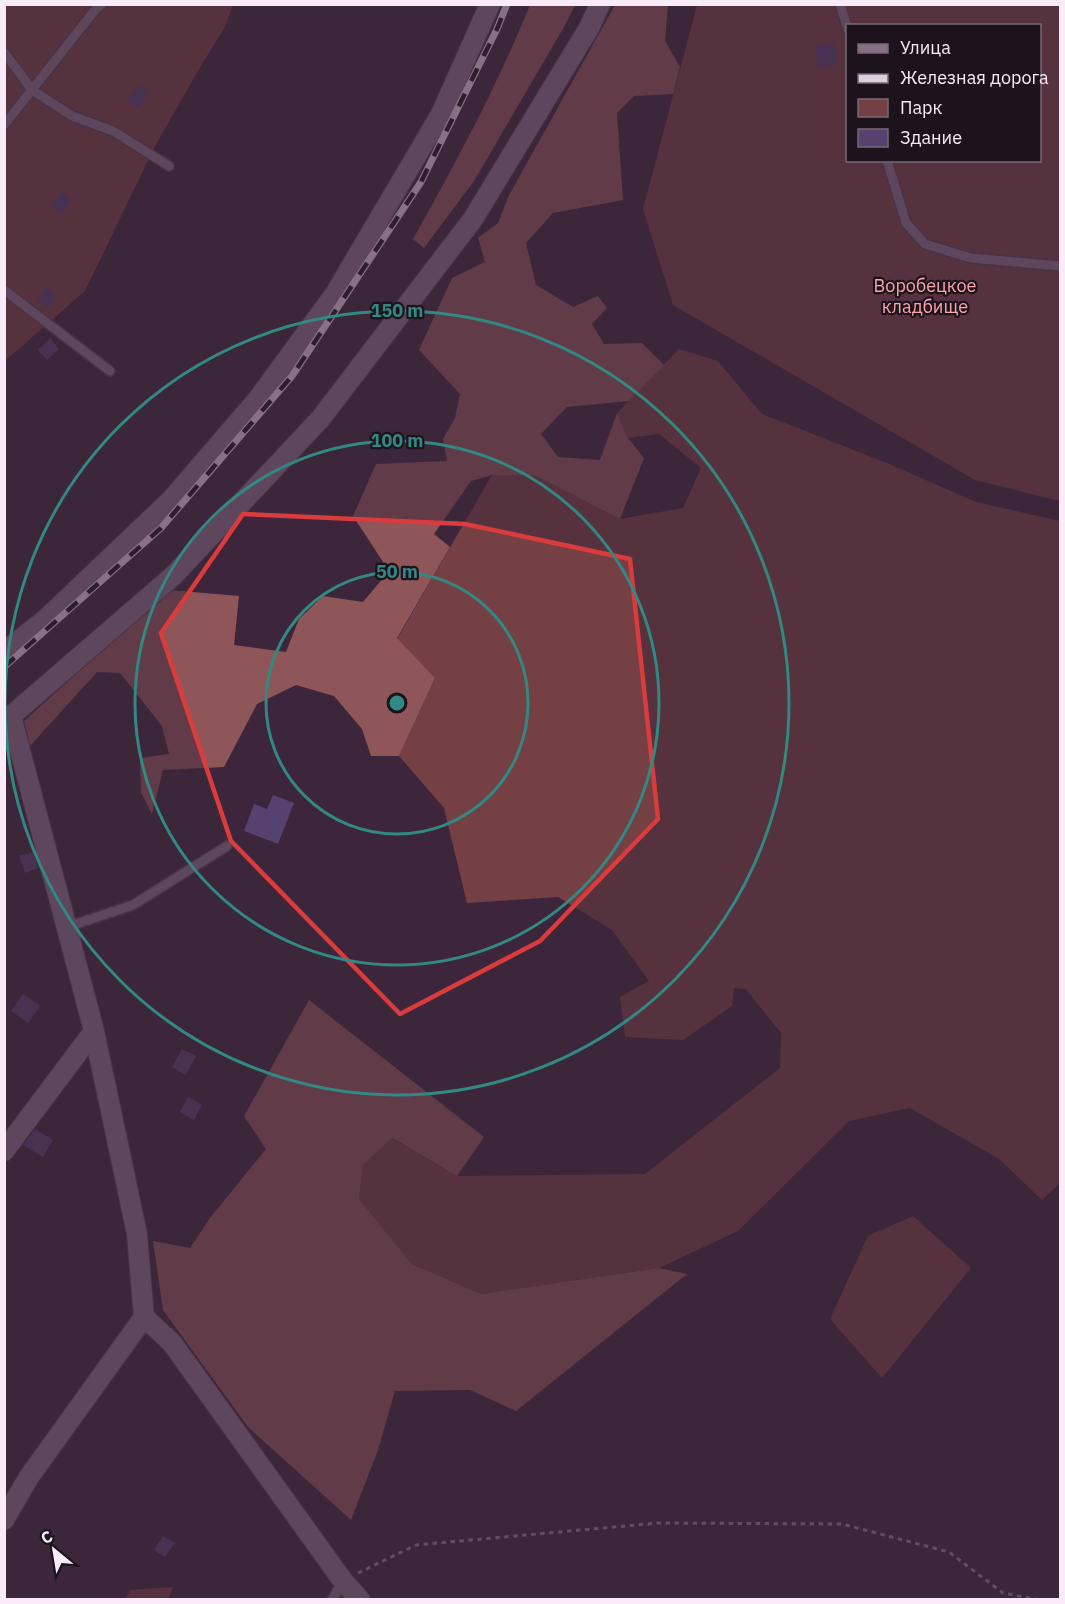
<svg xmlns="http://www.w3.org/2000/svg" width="1065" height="1604" viewBox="0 0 1065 1604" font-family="'IBM Plex Sans',sans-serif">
	<rect width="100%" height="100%" fill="#3d263b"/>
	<!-- green -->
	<path fill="#754044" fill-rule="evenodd" d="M 5,5 L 233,5 L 225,27 L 202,64 L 154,148 L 85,291 L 5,361 Z
		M 697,5 L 1060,5 L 1060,501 L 975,480 L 673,305 L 643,209 ZM 848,26 L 1040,26 L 1040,160 L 848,160 Z
		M 679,349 L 718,361 L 762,414 L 887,463 L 976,502 L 1060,521 L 1060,1183 L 1042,1200 L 999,1159 L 910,1108 L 849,1121 L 738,1231 L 659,1268 L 481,1294 L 412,1264 L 359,1199 L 363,1165 L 391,1138 L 457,1176 L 645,1174 L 780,1068 L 781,1033 L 746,989 L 734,988 L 732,1006 L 683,1040 L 625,1037 L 620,997 L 649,981 L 612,930 L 558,897 L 467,903 L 444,808 L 399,756 L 435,678 L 397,639 L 492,475 L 534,475 L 620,519 L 683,508 L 701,468 L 659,434 L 628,438 L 617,413 Z
		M 913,1216 L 971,1268 L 882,1378 L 830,1319 L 868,1236 Z
		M 173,1587 L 169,1597 L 165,1599 L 126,1599 L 130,1590 Z"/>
	<!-- forest -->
	<path fill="#8e5659" d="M 530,5 L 575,5 L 564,27 L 474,181 L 424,248 L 413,239 C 456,163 497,86 530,5 Z
		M 615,5 L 668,5 L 665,41 L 680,67 L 673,94 L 634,96 L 617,113 L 623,200 L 553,213 L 526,243 L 536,285 L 573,307 L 598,296 L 607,308 L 592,324 L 604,344 L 642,343 L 664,365 L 629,401 L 567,407 L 541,434 L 558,457 L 600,460 L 617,413 L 628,438 L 644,458 L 620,519 L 534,475 L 492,475 L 471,481 L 434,534 L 450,547 L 397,638 L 435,678 L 399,756 L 371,756 L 362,729 L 334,696 L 296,685 L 257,704 L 224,767 L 163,770 L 152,814 L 141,792 L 140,758 L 169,754 L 162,726 L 120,673 L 97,672 L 30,746 L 24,721 L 169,590 L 239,596 L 234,645 L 286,652 L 299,619 L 323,596 L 363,602 L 389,571 L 353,516 L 376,464 L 447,461 L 443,439 L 455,418 L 460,394 L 419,350 L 452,278 L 485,262 L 478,238 L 498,223 L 508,197 Z
		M 309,1000 L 484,1137 L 457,1176 L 392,1138 L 363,1165 L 359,1199 L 412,1264 L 481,1294 L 659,1268 L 687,1274 L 516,1411 L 470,1390 L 395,1391 L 378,1450 L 351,1520 L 248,1427 L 163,1310 L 153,1241 L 190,1248 L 210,1218 L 266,1149 L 244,1116 Z"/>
	<!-- building -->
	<path fill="#56426e" d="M 834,43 L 837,65 L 818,68 L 815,46 Z
		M 139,85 L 149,93 L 138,108 L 127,100 Z
		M 62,192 L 73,201 L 62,214 L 51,205 Z
		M 46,287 L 57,296 L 48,309 L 37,300 Z
		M 50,338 L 59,349 L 47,360 L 38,350 Z
		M 273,795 L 294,803 L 278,844 L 244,831 L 254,804 L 267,809 Z
		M 33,852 L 38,868 L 25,873 L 19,856 Z
		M 23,994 L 40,1006 L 28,1023 L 11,1011 Z
		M 182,1049 L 196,1056 L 186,1075 L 172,1067 Z
		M 188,1097 L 202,1105 L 194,1120 L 180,1112 Z
		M 35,1129 L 53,1140 L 43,1157 L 23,1145 Z
		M 163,1536 L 175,1543 L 165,1557 L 154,1550 Z"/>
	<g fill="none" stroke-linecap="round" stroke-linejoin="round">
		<defs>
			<path id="service" d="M 840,4 L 848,30
				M 4,52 L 32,90 L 72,116 L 113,131 L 169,166
				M 4,125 L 95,10 L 102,4
				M 887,160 L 906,223 L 925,244 L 971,258 L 1060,266
				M 4,290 L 110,371
				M 67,927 L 133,905 L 227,846
				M 332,1600 L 343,1581"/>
			<path id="minor" d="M 4,652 L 46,619 L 172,499 L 258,399 L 335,294 L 441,114 L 490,4
				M 4,1151 L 94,1031
				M 144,1317 L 172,1343 L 343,1581 L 360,1600
				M 4,1520 L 29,1477 L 144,1317 L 137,1234 L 94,1031 L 11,716 L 173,576 L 321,418 L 473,219 L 589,28 L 600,4"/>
		</defs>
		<!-- service casing -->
		<use href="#service" stroke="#564355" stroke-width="12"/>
		<!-- minor casing -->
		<use href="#minor" stroke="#564355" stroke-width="22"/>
		<!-- path -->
		<path stroke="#927f90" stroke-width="3" stroke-dasharray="4.5 4.5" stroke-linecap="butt" d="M 358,1573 L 416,1545 L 658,1523 L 842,1524 L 949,1552 L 1003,1593 L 1040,1600"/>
		<!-- service -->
		<use href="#service" stroke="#886e86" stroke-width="9"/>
		<!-- minor -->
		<use href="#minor" stroke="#886e86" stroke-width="20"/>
		<defs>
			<path id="rail" d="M 4,667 L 161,528 L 292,376 L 421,182 L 497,29 L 507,4"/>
		</defs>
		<!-- rail casing -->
		<use href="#rail" stroke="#dfcfde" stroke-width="7"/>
		<!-- rail -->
		<use href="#rail" stroke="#1d131d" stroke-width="4.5" stroke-dasharray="14" stroke-linecap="butt"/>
	</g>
	<!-- marked area -->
	<path d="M0 0H1065V1604H0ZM 243,514 L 465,524 L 630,559 L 658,819 L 540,941 L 400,1014 L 231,841 L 161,633 Z" fill="#3d263b" fill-opacity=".55" fill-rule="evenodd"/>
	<path fill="none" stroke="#da3c3d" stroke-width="4.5" stroke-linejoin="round" d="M 243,514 L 465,524 L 630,559 L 658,819 L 540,941 L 400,1014 L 231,841 L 161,633 Z"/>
	<!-- distance rings -->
	<g fill="none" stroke="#328883" stroke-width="3">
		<circle cx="397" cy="703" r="131"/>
		<circle cx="397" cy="703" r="262"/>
		<circle cx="397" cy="703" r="392"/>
	</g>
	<g text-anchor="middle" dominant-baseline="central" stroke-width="4.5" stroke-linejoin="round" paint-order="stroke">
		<!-- park labels -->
		<g font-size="18" fill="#fca5aa" stroke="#1d131d">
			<text x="925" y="285">Воробецкое<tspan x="925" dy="21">кладбище</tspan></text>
		</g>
	</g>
	<circle cx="397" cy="703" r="9" fill="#328883" stroke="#1d131d" stroke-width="3"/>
	<g font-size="18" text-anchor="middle" font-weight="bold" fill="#328883" stroke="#1d131d" stroke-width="4.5" stroke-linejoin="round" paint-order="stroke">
		<text x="397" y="317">150 m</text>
		<text x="397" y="447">100 m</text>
		<text x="397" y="578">50 m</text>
	</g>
	<!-- border -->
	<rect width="1065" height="1604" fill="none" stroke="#f9ebf8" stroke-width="12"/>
	<!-- legend -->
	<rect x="846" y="24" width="195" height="138" fill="#1d131d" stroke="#756975" stroke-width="1.5"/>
	<rect x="858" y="44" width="30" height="9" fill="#886e86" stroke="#756975" stroke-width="1.5"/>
	<text x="900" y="54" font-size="18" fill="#f9ebf8">Улица</text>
	<rect x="858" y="74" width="30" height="9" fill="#dfcfde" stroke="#756975" stroke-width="1.5"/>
	<text x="900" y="84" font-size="18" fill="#f9ebf8">Железная дорога</text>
	<rect x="858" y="99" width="30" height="18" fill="#754044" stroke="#756975" stroke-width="1.5"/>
	<text x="900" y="114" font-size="18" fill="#f9ebf8">Парк</text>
	<rect x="858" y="129" width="30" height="18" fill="#56426e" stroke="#756975" stroke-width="1.5"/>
	<text x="900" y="144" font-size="18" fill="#f9ebf8">Здание</text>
	<!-- north arrow -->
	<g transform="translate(54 1550) rotate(330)" stroke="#1d131d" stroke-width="4.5" paint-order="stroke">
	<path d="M0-4.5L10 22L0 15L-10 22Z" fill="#f9ebf8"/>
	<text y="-9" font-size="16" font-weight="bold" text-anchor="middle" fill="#f9ebf8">С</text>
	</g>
</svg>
